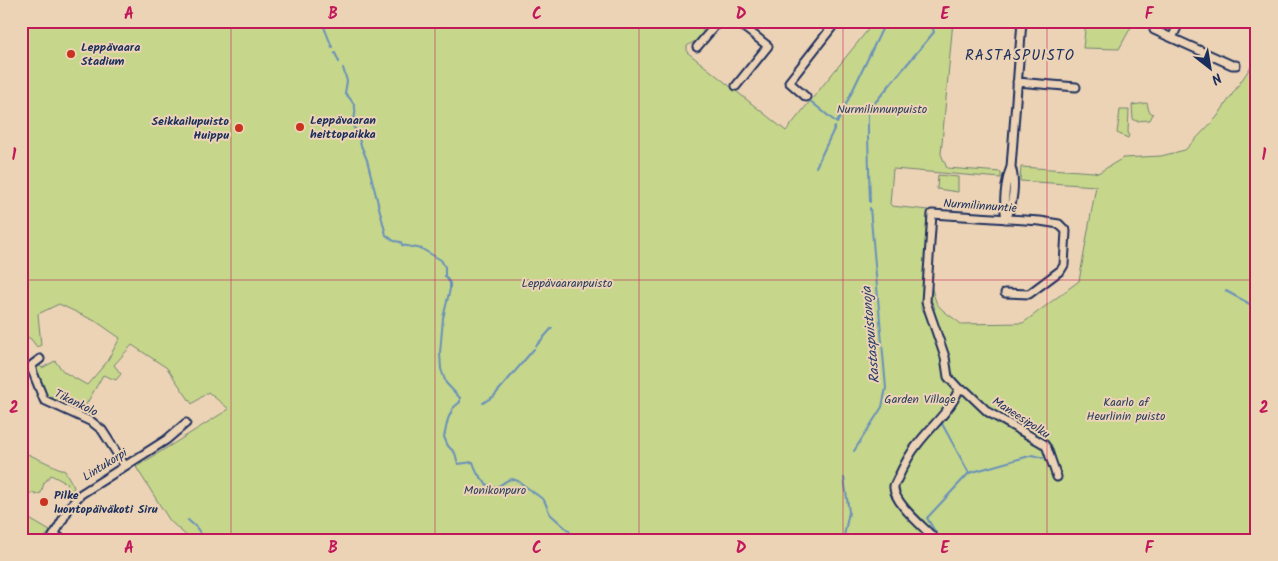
<svg xmlns="http://www.w3.org/2000/svg" width="1278" height="561" viewBox="0 0 1278 561" font-family="Kalam,sans-serif">
	<rect width="100%" height="100%" fill="#edd3b5"/>
	<filter id="ink" filterUnits="userSpaceOnUse"><feTurbulence type="fractalNoise" baseFrequency=".02" numOctaves="2"/><feDisplacementMap in="SourceGraphic" scale="10" xChannelSelector="R" yChannelSelector="G"/><feConvolveMatrix kernelMatrix="1 2 1 2 8 2 1 2 1" color-interpolation-filters="sRGB"/></filter>
	<g filter="url(#ink)">
		<!-- green -->
		<path fill="#c6d68a" stroke="#708274" d="M 21,21 L 691,21 L 706,33 C 700,40 694,41 687,46 L 687,52 L 786,131 L 875,21 L 953,21 L 941,154 L 947,168 L 1001,172 L 1001,178 L 893,169 L 890,204 L 892,206 L 928,210 L 921,309 L 923,312 L 928,313 L 933,311 L 935,308 L 930,298 L 931,286 C 933,291 934,297 936,302 C 941,311 953,317 961,324 L 1023,323 L 1079,281 L 1096,186 L 1020,181 L 1021,167 L 1094,172 L 1098,173 L 1123,158 L 1161,156 L 1185,150 L 1217,117 L 1252,65 L 1257,54 L 1257,540 L 191,540 L 170,521 L 136,467 L 229,409 L 208,392 L 192,404 L 167,368 L 132,345 L 114,365 L 121,374 L 116,380 L 103,375 L 83,410 L 93,416 L 92,419 L 49,401 L 44,394 L 35,369 L 35,366 L 38,364 L 42,368 L 55,361 L 64,372 L 87,385 L 106,363 L 120,338 L 97,322 L 59,304 L 38,314 L 41,345 L 37,347 L 31,339 L 21,334 Z
			M 1086,21 L 1126,21 L 1131,23 L 1131,27 L 1119,49 L 1083,48 Z
			M 1147,103 L 1149,111 L 1153,114 L 1150,120 L 1136,121 L 1133,119 L 1132,105 Z
			M 1120,110 L 1129,110 L 1128,132 L 1129,135 L 1128,138 L 1117,133 Z
			M 938,175 L 958,177 L 958,192 L 937,189 Z
			M 21,451 L 65,471 L 74,487 L 72,491 L 66,488 L 68,484 L 51,475 L 44,483 L 41,493 L 35,495 L 34,493 L 31,493 L 29,497 L 21,499 Z
			M 21,514 L 50,531 C 43,542 33,540 21,540 Z"/>
		<g fill="none" stroke-linecap="round" stroke-linejoin="round">
			<!-- stream -->
			<path stroke="#6890bb" stroke-width="2" d="M 324,27 L 332,47
				M 335,53 L 339,62
				M 343,68 L 347,81 L 345,93 C 356,104 358,110 352,124 L 359,137 L 360,143 L 367,160 L 386,235 L 394,241 L 401,242 L 402,245 L 422,249 L 441,260 L 445,267 L 445,276 L 450,283 L 450,289 L 443,318 L 440,353 L 441,369 L 446,383 L 460,398 L 460,402 L 453,408 L 448,419 L 444,437 L 448,446 L 455,453 L 458,464 L 473,462 L 477,473 L 490,488 C 500,489 503,480 512,479 L 518,481 L 544,500 L 550,514 L 569,531 L 574,540
				M 809,100 L 837,123
				M 837,123 L 884,25
				M 868,135 L 868,111 L 934,32 L 931,23 L 932,22
				M 868,137 L 870,202
				M 816,167 L 835,127
				M 1226,291 L 1257,308
				M 536,346 L 552,328
				M 483,403 L 494,396 L 534,349
				M 941,422 L 969,473
				M 854,451 L 882,407 L 886,388 L 870,208
				M 188,520 L 196,527 L 205,540
				M 841,540 L 844,536 L 849,512 L 844,478
				M 940,540 L 927,518 L 969,473 L 1033,455 L 1043,458"/>
			<defs>
				<path id="minor" d="M 1180,21 L 1172,38 L 1232,65 L 1236,65
					M 1154,30 L 1172,38
					M 697,47 L 719,21
					M 1017,82 L 1076,87
					M 736,86 L 768,46 L 736,21
					M 806,97 L 789,82 L 832,27 L 825,21
					M 1006,219 C 1003,204 1005,182 1011,167 L 1022,21
					M 1006,219 C 1013,205 1016,182 1011,167
					M 40,359 L 32,365 L 32,370 L 44,400 L 92,422 L 102,430 L 125,466
					M 959,389 L 966,391 L 988,412 L 1044,444 L 1047,448 L 1057,477
					M 55,535 L 64,540
					M 51,540 L 71,505 L 81,494 L 166,440 L 186,423
					M 936,540 C 925,528 892,502 894,486 C 901,472 907,457 917,445 C 931,426 950,412 959,389 L 948,377 L 945,357 L 926,302 L 932,214 L 1040,221 L 1059,224 L 1066,231 L 1064,265 L 1061,270 L 1029,294 L 1005,293"/>
			</defs>
			<!-- minor casing -->
			<use href="#minor" stroke="#1b2f5e" stroke-width="11"/>
			<!-- minor -->
			<use href="#minor" stroke="#edd3b5" stroke-width="7"/>
		</g>
	</g>
	<!-- grid -->
	<path fill="none" stroke="#c2185b" stroke-width="1" stroke-opacity="0.55" d="M 231,21 L 231,540M 435,21 L 435,540M 639,21 L 639,540M 843,21 L 843,540M 1047,21 L 1047,540M 21,280 L 1257,280"/>
	<!-- markers -->
	<g fill="#c8321e" stroke="#edd3b5" stroke-width="2">
		<circle cx="71" cy="54" r="5"/>
		<circle cx="300" cy="127" r="5"/>
		<circle cx="239" cy="128" r="5"/>
		<circle cx="44" cy="502" r="5"/>
	</g>
	<g text-anchor="middle" dominant-baseline="central" stroke-width="4" stroke-linejoin="round" paint-order="stroke">
		<!-- poi labels -->
		<g font-size="12" font-weight="bold" fill="#1b2f5e" stroke="#edd3b5" text-anchor="start">
			<text x="81" y="47">Leppävaara<tspan x="81" dy="14">Stadium</tspan></text>
			<text x="310" y="120">Leppävaaran<tspan x="310" dy="14">heittopaikka</tspan></text>
			<text x="229" y="121" text-anchor="end">Seikkailupuisto<tspan x="229" dy="14">Huippu</tspan></text>
			<text x="54" y="495">Pilke<tspan x="54" dy="14">luontopäiväkoti Siru</tspan></text>
		</g>
		<!-- park labels -->
		<g font-size="12" fill="#2c4062" stroke="#edd3b5">
			<text x="882" y="109">Nurmilinnunpuisto</text>
			<text x="567" y="283">Leppävaaranpuisto</text>
			<text x="920" y="399">Garden Village</text>
			<text x="1126" y="402">Kaarlo af<tspan x="1126" dy="14">Heurlinin puisto</tspan></text>
			<text x="495" y="490">Monikonpuro</text>
		</g>
		<!-- street labels -->
		<g font-size="12" fill="#1b2f5e" stroke="#edd3b5">
			<text transform="translate(980 206) rotate(4)">Nurmilinnuntie</text>
			<text transform="translate(76 403) rotate(26)">Tikankolo</text>
			<text transform="translate(1021 418) rotate(33)">Maneesipolku</text>
			<text transform="translate(105 465) rotate(-32)">Lintukorpi</text>
		</g>
		<!-- water labels -->
		<g font-size="14" font-style="italic" fill="#283f6e" stroke="#edd3b5">
			<text transform="translate(871 335) rotate(-95)">Rastaspuistonoja</text>
		</g>
		<!-- quarter labels -->
		<g font-size="15" letter-spacing="1" fill="#1b2f5e" stroke="#edd3b5">
			<text x="1020" y="56">RASTASPUISTO</text>
		</g>
	</g>
	<!-- margin -->
	<rect width="1278" height="561" fill="none" stroke="#edd3b5" stroke-width="55"/>
	<!-- north arrow -->
	<g transform="translate(1210 68) rotate(149)" stroke="#edd3b5" stroke-width="4" paint-order="stroke">
	<path d="M0-4L9 19L0 12L-9 19Z" fill="#1b2f5e"/>
	<text y="-8" font-size="14" font-weight="bold" text-anchor="middle" fill="#1b2f5e">N</text>
	</g>
	<rect x="28" y="28" width="1222" height="506" fill="none" stroke="#c2185b" stroke-width="2"/>
	<g font-size="16" text-anchor="middle" font-weight="bold" fill="#c2185b">
		<text x="129" y="19">A</text>
		<text x="333" y="19">B</text>
		<text x="537" y="19">C</text>
		<text x="741" y="19">D</text>
		<text x="945" y="19">E</text>
		<text x="1149" y="19">F</text>
		<text x="14" y="160">1</text>
		<text x="1264" y="160">1</text>
		<text x="14" y="413">2</text>
		<text x="1264" y="413">2</text>
		<text x="129" y="553">A</text>
		<text x="333" y="553">B</text>
		<text x="537" y="553">C</text>
		<text x="741" y="553">D</text>
		<text x="945" y="553">E</text>
		<text x="1149" y="553">F</text>
	</g>
</svg>
